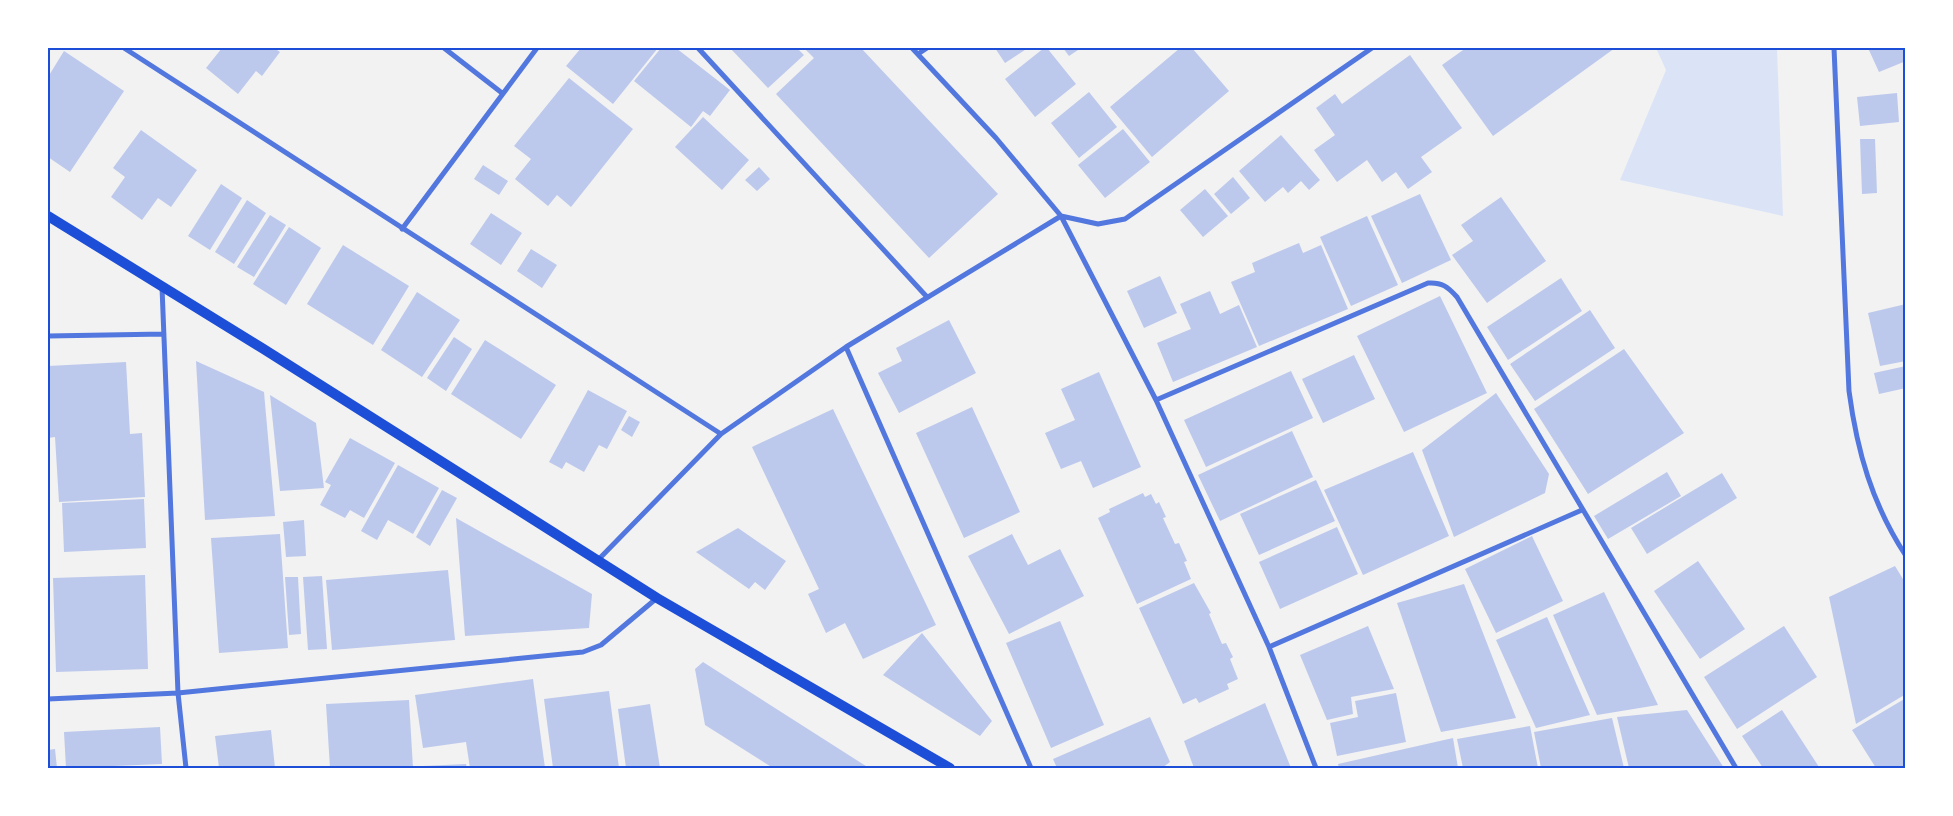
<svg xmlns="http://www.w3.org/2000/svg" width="1953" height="816" viewBox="0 0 1953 816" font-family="Montserrat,sans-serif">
	<rect width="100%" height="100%" fill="#f2f2f2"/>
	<!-- green -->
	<path fill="#dbe4f7" d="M 1656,48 L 1777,48 L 1783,216 L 1620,180 L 1666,70 Z"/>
	<!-- building -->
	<path fill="#bdc9ec" d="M 222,48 L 274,48 L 280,52 L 262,76 L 256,71 L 238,94 L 206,68 Z
		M 581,48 L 658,48 L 613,104 L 566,66 Z
		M 661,48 L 676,48 L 730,90 L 710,116 L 703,111 L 691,127 L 634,81 Z
		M 730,48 L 797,48 L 804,55 L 768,88 Z
		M 804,48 L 861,48 L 998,194 L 929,258 L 776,94 L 814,58 Z
		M 995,48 L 1028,48 L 1005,63 Z
		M 1044,48 L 1047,48 L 1076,84 L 1035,117 L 1005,79 Z
		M 1063,48 L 1081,48 L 1069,56 Z
		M 1180,48 L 1192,48 L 1229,91 L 1152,157 L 1110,107 Z
		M 1466,48 L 1615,48 L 1493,136 L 1442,65 Z
		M 1868,48 L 1906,48 L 1906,61 L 1879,72 Z
		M 64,51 L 124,91 L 70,172 L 48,157 L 48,77 Z
		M 1410,55 L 1462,128 L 1421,157 L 1432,172 L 1408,189 L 1396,172 L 1382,182 L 1367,160 L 1337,182 L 1314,150 L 1335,135 L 1316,108 L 1335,94 L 1342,104 Z
		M 569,78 L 633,129 L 571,207 L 557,195 L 548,206 L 515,179 L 531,159 L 514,146 Z
		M 1089,92 L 1117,127 L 1079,158 L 1051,123 Z
		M 1897,93 L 1899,122 L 1860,126 L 1857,97 Z
		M 703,117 L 749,160 L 722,190 L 675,147 Z
		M 1123,129 L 1150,162 L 1105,198 L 1078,165 Z
		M 141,130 L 197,170 L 171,207 L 158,198 L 142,220 L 111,197 L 125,177 L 113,168 Z
		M 1281,135 L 1320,180 L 1309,190 L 1301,181 L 1288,193 L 1283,187 L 1265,202 L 1239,171 Z
		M 1860,139 L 1875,139 L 1877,193 L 1862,194 Z
		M 483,165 L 508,181 L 499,195 L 474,179 Z
		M 759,167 L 770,179 L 757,191 L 745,180 Z
		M 1233,177 L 1250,198 L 1231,214 L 1214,194 Z
		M 221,184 L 242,198 L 210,250 L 188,236 Z
		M 1205,189 L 1228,216 L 1203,237 L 1180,210 Z
		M 1420,194 L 1451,260 L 1402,283 L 1371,216 Z
		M 1501,197 L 1546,261 L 1487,303 L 1452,255 L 1473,241 L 1461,225 Z
		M 247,200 L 266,213 L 234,264 L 215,252 Z
		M 491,213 L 522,233 L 501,265 L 470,244 Z
		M 270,215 L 286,225 L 254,277 L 237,267 Z
		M 1367,216 L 1398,285 L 1351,306 L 1320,237 Z
		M 289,227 L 321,248 L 286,305 L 253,284 Z
		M 1299,243 L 1303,253 L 1321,245 L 1348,309 L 1259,346 L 1231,282 L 1255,272 L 1252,263 Z
		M 343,245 L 409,286 L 373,345 L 307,304 Z
		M 531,249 L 557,265 L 542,288 L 517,271 Z
		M 1160,276 L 1177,313 L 1144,328 L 1127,291 Z
		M 1561,278 L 1582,311 L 1508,360 L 1487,327 Z
		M 1210,291 L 1220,314 L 1239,305 L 1257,347 L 1173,382 L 1157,343 L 1191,329 L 1180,304 Z
		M 417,292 L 460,320 L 422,377 L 381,350 Z
		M 1440,296 L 1487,393 L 1404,432 L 1357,336 Z
		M 1906,304 L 1906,361 L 1880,366 L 1868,313 Z
		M 1590,310 L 1615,348 L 1535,401 L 1510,364 Z
		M 949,320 L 976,373 L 899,413 L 878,373 L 902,361 L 896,348 Z
		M 454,337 L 472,349 L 446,391 L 427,378 Z
		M 485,340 L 556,385 L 521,439 L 451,394 Z
		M 1624,349 L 1684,433 L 1588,494 L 1534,409 Z
		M 1354,355 L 1375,399 L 1323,423 L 1302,379 Z
		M 196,361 L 264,392 L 275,516 L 205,520 Z
		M 126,362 L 130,434 L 142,433 L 145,497 L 59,502 L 55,437 L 48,438 L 48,366 Z
		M 1906,366 L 1906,388 L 1879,394 L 1874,373 Z
		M 1291,371 L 1313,418 L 1206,467 L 1184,420 Z
		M 1099,372 L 1141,467 L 1093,488 L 1081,461 L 1061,469 L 1045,433 L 1075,420 L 1061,389 Z
		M 588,390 L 627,411 L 607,449 L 599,445 L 584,472 L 566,462 L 562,469 L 549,462 Z
		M 1496,393 L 1549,474 L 1545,493 L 1454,537 L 1422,450 Z
		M 270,395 L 316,423 L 324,488 L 280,491 Z
		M 972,407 L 1020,512 L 964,538 L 916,433 Z
		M 833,409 L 936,625 L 863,659 L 845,623 L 826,633 L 808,594 L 819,589 L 752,447 Z
		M 629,416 L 640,422 L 632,437 L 621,430 Z
		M 1292,431 L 1313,477 L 1220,521 L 1198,475 Z
		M 350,438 L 395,463 L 364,518 L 350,510 L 345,518 L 320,505 L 331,485 L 325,482 Z
		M 1413,452 L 1449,536 L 1363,575 L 1324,490 Z
		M 398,465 L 439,488 L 413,534 L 388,520 L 377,540 L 361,531 Z
		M 1667,472 L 1681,496 L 1608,539 L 1594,516 Z
		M 1722,473 L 1737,498 L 1647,554 L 1631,528 Z
		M 1316,480 L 1335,521 L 1259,555 L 1240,514 Z
		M 442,490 L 457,498 L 430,546 L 416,537 Z
		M 1143,493 L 1145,497 L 1151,494 L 1156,504 L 1159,502 L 1166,517 L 1163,518 L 1175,544 L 1179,543 L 1187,561 L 1184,562 L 1191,579 L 1137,604 L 1098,518 L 1110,512 L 1109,509 Z
		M 144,499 L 146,548 L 64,552 L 62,503 Z
		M 456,518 L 592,594 L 589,628 L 465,636 Z
		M 304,520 L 306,556 L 286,557 L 283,522 Z
		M 1337,527 L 1358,574 L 1280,609 L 1259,562 Z
		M 738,528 L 786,561 L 765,590 L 755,582 L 749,589 L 696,552 Z
		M 280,534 L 288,648 L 219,653 L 211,538 Z
		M 1012,534 L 1028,565 L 1060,549 L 1084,596 L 1009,634 L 968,556 Z
		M 1532,536 L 1563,601 L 1496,633 L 1465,569 Z
		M 1698,561 L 1745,629 L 1700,659 L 1654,591 Z
		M 1895,566 L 1906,584 L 1906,694 L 1856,724 L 1829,597 Z
		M 448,570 L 455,640 L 332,650 L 326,580 Z
		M 145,575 L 148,669 L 56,672 L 53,578 Z
		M 322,576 L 327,649 L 308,650 L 303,577 Z
		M 285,577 L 298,577 L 301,634 L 289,635 Z
		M 1194,583 L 1211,613 L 1209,614 L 1222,644 L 1226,643 L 1233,657 L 1230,659 L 1238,679 L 1227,684 L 1229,689 L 1199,703 L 1196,698 L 1183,704 L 1139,608 Z
		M 1464,584 L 1516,718 L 1441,732 L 1397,603 Z
		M 1604,592 L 1658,705 L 1597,715 L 1553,615 Z
		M 1547,617 L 1590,715 L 1536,728 L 1496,640 Z
		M 1060,621 L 1104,725 L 1051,748 L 1006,643 Z
		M 1368,626 L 1394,689 L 1351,697 L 1353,714 L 1327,720 L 1300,655 Z
		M 1784,626 L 1817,677 L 1737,729 L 1704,677 Z
		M 922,633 L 992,721 L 980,736 L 883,675 Z
		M 703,662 L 869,768 L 773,768 L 705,725 L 695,669 Z
		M 533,679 L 545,768 L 470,768 L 466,742 L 423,748 L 415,695 Z
		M 609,691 L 619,768 L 553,768 L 544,699 Z
		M 1396,693 L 1406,742 L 1337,756 L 1330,723 L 1358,717 L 1355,701 Z
		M 1906,698 L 1906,768 L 1876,768 L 1852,730 Z
		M 409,700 L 413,768 L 330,768 L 326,704 Z
		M 1265,703 L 1291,768 L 1194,768 L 1184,741 Z
		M 650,704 L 660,768 L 626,768 L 618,709 Z
		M 1687,710 L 1724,768 L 1629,768 L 1617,717 Z
		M 1782,710 L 1819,767 L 1817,768 L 1763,768 L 1742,736 Z
		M 1150,717 L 1170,762 L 1162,768 L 1057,768 L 1053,759 Z
		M 1612,718 L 1624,768 L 1541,768 L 1534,732 Z
		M 1530,726 L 1538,768 L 1463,768 L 1457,739 Z
		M 160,727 L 162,764 L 66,768 L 64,732 Z
		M 271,730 L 275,768 L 219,768 L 215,736 Z
		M 1453,738 L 1458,768 L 1339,768 L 1338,764 Z
		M 55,749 L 57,768 L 48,768 L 48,750 Z
		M 466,764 L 467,768 L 424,768 L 423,766 Z"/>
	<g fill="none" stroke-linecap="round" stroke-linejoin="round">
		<!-- minor -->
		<path stroke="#5277de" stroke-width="5" d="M 124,48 L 721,434
			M 444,48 L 502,93
			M 698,48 L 927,297
			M 912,48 L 996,138 L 1061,216 L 1156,400 L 1269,647 L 1316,768
			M 1834,48 L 1849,391 C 1857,451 1872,504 1906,556
			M 918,54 L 927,48
			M 402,229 L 537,48
			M 162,287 L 178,693 L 186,768
			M 48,336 L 164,334
			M 846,347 L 1031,768
			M 1156,400 L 1428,283 C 1442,282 1448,287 1457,297 L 1736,768
			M 598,560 L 721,434 L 846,347 L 1061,216 L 1098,224 L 1125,219 L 1372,48
			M 1269,647 L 1582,510
			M 48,699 L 178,693 L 583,652 L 601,645 L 657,598"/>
		<!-- secondary -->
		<path stroke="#1d4ed8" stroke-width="10" d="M 48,216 L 262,348 L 657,598 L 950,768"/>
	</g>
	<!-- border -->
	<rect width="1953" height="816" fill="none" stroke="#ffffff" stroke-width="98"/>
	<rect x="49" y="49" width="1855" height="718" fill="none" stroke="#1d4ed8" stroke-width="2"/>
</svg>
